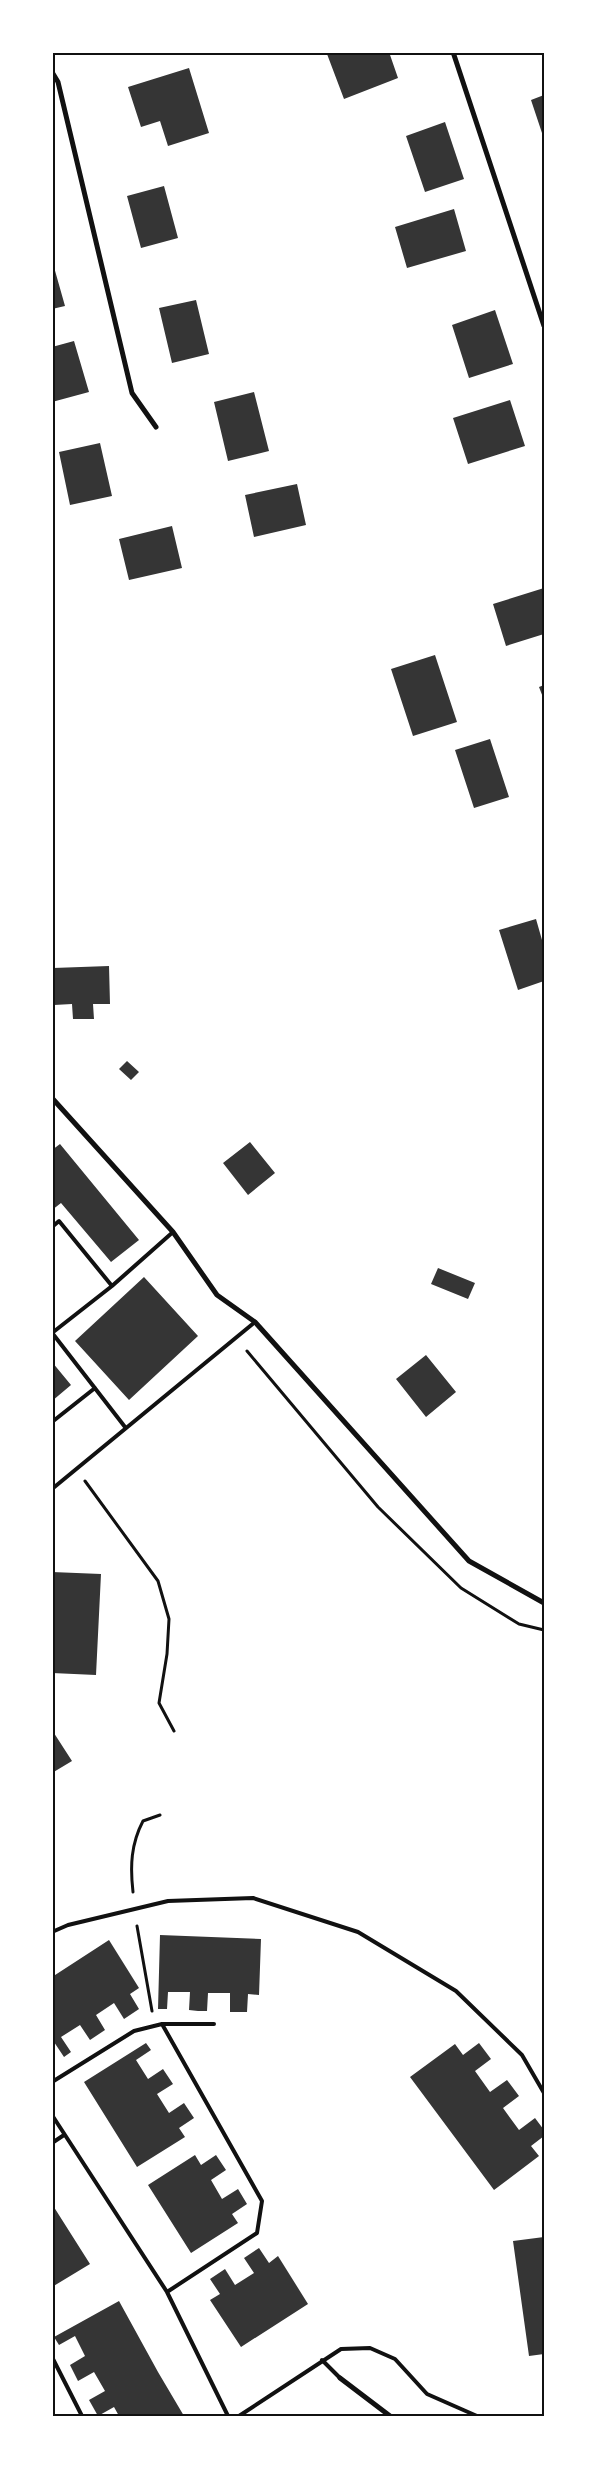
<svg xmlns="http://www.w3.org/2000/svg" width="597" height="2469" viewBox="0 0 597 2469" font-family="'Playfair Display',serif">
	<rect width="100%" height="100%" fill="#fff"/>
	<!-- building -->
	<path fill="#353535" d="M 331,52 L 389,52 L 398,78 L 344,99 L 327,54 Z
		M 189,68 L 209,133 L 168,146 L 160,121 L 141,127 L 128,87 Z
		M 544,95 L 544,139 L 531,100 Z
		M 445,122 L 464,179 L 425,192 L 406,136 Z
		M 164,186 L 178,238 L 141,248 L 127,196 Z
		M 454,209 L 466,251 L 407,268 L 395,227 Z
		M 52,260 L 65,306 L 52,309 Z
		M 196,300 L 209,354 L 172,363 L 159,308 Z
		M 495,310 L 513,364 L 469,378 L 452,325 Z
		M 74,341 L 89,392 L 52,402 L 52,347 Z
		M 254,392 L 269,451 L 228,461 L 214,402 Z
		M 510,400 L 525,446 L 468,464 L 453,418 Z
		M 100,443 L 112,496 L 70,505 L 59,452 Z
		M 297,484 L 306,525 L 254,537 L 245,495 Z
		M 172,526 L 182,568 L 129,580 L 119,539 Z
		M 544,588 L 544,634 L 506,646 L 493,604 Z
		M 435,655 L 457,722 L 413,736 L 391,669 Z
		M 544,685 L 544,700 L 539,687 Z
		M 490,739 L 509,797 L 474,808 L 455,750 Z
		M 536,919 L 544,947 L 544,981 L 518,990 L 499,930 Z
		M 109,966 L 110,1004 L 93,1004 L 94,1019 L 73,1019 L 72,1004 L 54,1005 L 53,968 Z
		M 127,1061 L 139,1072 L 131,1080 L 119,1069 Z
		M 250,1142 L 275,1173 L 248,1195 L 223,1163 Z
		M 60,1144 L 139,1240 L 111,1262 L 61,1203 L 52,1210 L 52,1150 Z
		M 438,1268 L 475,1283 L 468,1299 L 431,1284 Z
		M 144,1277 L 198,1336 L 129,1400 L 75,1341 Z
		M 426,1355 L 456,1392 L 426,1417 L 396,1379 Z
		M 52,1362 L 71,1385 L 52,1401 Z
		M 52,1572 L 101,1574 L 96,1675 L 52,1673 Z
		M 52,1730 L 72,1761 L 52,1773 Z
		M 160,1935 L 261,1939 L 259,1995 L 248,1994 L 247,2012 L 230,2012 L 230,1993 L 208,1993 L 207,2011 L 198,2011 L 189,2010 L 190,1992 L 168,1992 L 167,2009 L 158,2009 Z
		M 109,1940 L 139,1988 L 130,1994 L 139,2009 L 124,2019 L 114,2003 L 96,2015 L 105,2030 L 90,2040 L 80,2025 L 61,2037 L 71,2052 L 64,2057 L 52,2039 L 52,1977 Z
		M 146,2043 L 151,2050 L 136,2060 L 148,2079 L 163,2069 L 173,2084 L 157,2094 L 169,2113 L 184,2103 L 194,2118 L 179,2128 L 185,2137 L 137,2167 L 84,2082 Z
		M 479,2043 L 491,2059 L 475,2071 L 490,2092 L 507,2080 L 519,2096 L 503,2108 L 519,2130 L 535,2118 L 544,2130 L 544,2136 L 531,2146 L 539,2156 L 494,2190 L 410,2077 L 455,2044 L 463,2055 Z
		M 195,2155 L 201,2165 L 216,2155 L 226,2170 L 211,2180 L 222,2199 L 238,2189 L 247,2204 L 232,2214 L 238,2223 L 191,2253 L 148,2185 Z
		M 52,2204 L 90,2264 L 52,2287 Z
		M 544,2237 L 544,2354 L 529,2356 L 513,2241 Z
		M 259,2248 L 269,2263 L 278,2256 L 308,2304 L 241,2347 L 210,2300 L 220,2294 L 210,2279 L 225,2269 L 235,2285 L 254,2273 L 244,2258 Z
		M 119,2301 L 158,2372 L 184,2416 L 119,2416 L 114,2407 L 98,2416 L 89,2400 L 105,2391 L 94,2372 L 78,2381 L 70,2365 L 85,2356 L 75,2336 L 59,2345 L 54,2337 Z"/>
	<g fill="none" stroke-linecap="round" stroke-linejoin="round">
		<!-- path -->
		<path stroke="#111" stroke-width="3" d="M 247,1351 L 378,1507 L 461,1588 L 519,1624 L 544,1630
			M 85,1481 L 158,1581 L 169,1619 L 167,1654 L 159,1703 L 174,1731
			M 133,1892 C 130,1866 131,1844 143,1821 L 160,1815
			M 137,1926 L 152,2011"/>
		<!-- service -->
		<path stroke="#111" stroke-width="4" d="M 52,1227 L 59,1221 L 112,1286 L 173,1232
			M 52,1333 L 112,1286
			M 53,1334 L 125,1427
			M 52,1422 L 95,1388
			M 52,1489 L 255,1322
			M 52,1932 L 68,1925 L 168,1901 L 253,1898 L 358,1932 L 456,1991 L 522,2055 L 544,2093
			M 162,2024 L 214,2024
			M 52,2082 L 134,2031 L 162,2024 L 262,2201 L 257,2233 L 167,2292
			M 52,2115 L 167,2292 L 228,2416
			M 52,2143 L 64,2135
			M 52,2357 L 82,2416
			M 322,2360 L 340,2378
			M 239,2416 L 341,2349 L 370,2348 L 395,2359 L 427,2394 L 477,2416"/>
		<!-- minor -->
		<path stroke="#111" stroke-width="5" d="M 453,52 L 544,326
			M 52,72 L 58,82 L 132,393 L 156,427
			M 52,1098 L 173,1232 L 217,1295 L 255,1322 L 469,1561 L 544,1603
			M 340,2378 L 390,2416"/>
	</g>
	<!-- border -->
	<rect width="597" height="2469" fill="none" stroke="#ffffff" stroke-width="108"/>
	<rect x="54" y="54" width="489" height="2361" fill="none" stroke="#111" stroke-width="2"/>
</svg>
